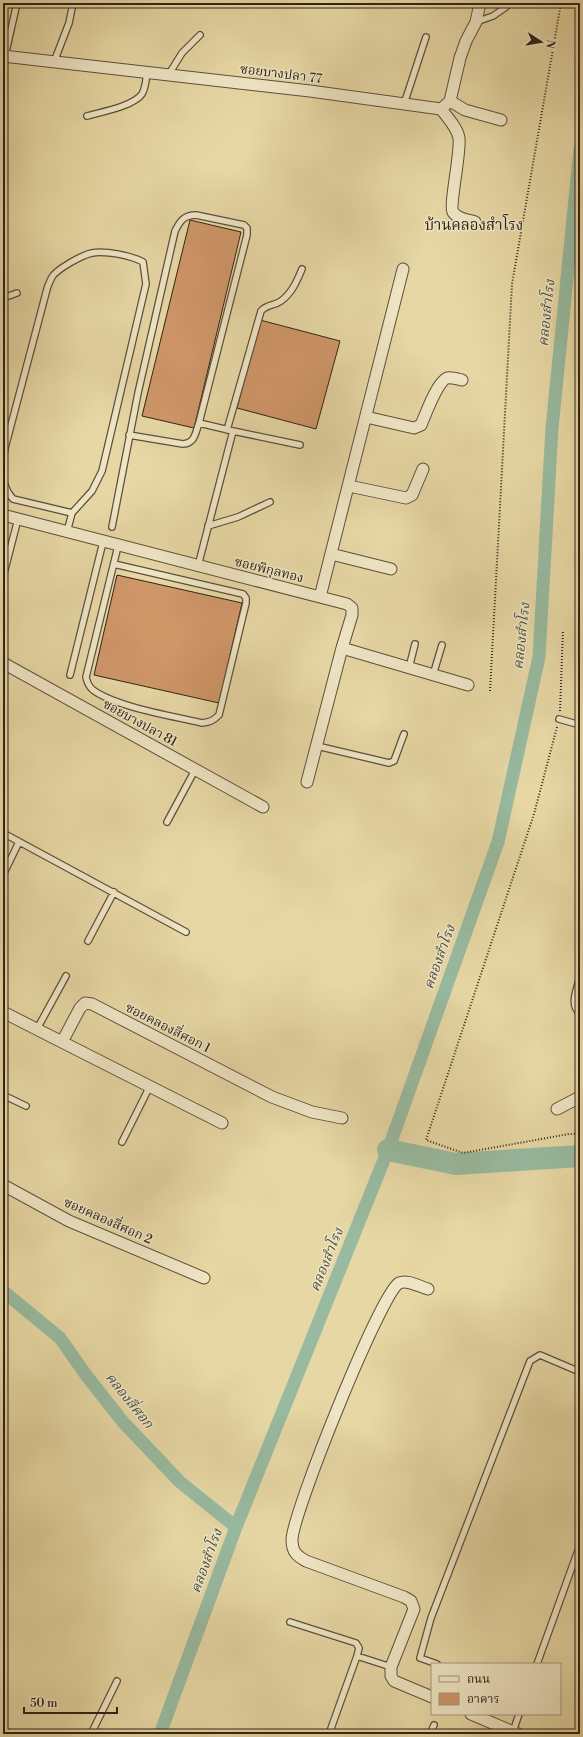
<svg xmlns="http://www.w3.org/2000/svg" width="583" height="1737" viewBox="0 0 583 1737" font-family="'Libre Bodoni','Noto Serif Thai',serif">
	<rect width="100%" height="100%" fill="#e6d7a4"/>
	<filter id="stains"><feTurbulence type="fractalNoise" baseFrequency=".005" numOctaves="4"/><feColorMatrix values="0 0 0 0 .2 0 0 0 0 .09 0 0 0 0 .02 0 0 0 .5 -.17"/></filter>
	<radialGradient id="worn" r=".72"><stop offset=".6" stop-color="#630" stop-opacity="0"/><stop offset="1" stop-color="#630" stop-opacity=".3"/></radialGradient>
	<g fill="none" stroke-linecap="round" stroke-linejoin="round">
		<!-- canal -->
		<path stroke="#98baa0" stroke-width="13" d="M 3,1291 L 60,1338 L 86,1375 L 123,1422 L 180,1482 L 236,1527
			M 160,1734 L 236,1527 L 388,1150 L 498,842 L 539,657 L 552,428 L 580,149"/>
		<!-- river -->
		<path stroke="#98baa0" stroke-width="22" d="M 388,1150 L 456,1164 L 580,1156"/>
	</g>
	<!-- building -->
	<path fill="#cf9668" stroke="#2e2318" d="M 190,220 L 241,232 L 194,428 L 142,416 Z
		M 260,320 L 340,341 L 316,429 L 237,408 Z
		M 117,575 L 242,603 L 219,703 L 94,675 Z"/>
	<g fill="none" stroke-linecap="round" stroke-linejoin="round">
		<defs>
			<path id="service" d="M 476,22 L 493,16 L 506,7
				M 5,56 L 17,3
				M 54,62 L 69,23 L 73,3
				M 169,74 L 182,53 L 200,35
				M 404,104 L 426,37
				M 87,116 C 101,112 134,106 142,94 C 146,87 146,79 147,72
				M 3,298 L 17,293
				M 227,430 L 261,311 C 267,304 274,306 281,301 C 292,293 297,281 302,269
				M 233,431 L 300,445
				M 129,435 L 183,444 C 195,443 195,434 199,423
				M 3,460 L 5,448 L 47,289 C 48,285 50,281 52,277 C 57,269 82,255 92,253 C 105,250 132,256 143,262 L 146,284 L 102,471 L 92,491 L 72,513 L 67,532
				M 3,469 C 3,481 5,490 13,499 L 72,513
				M 208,526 L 238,517 L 270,502
				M 112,527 L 138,393 L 175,231 C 180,221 184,215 196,215 L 244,225 L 247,228 L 247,235 L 199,423 L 233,431 L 198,566
				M 114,564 L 243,594 L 246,598 L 246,603 L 219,715 C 213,721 210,722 202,723 C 173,716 116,707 93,690 C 88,686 87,682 86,677 L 118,546
				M 3,577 L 18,519
				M 409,668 L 415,644
				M 70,675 L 103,542
				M 433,675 L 442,645
				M 559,719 L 580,725
				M 317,746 L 389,763 L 394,761 L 404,734
				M 167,822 L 195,770
				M 3,833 L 186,932
				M 3,875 L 19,842
				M 88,941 L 114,892
				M 580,977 C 577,988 569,1006 580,1013
				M 37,1029 L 66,976
				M 3,1095 L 26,1106
				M 122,1142 L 150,1086
				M 290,1622 L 356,1643 L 359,1648 L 357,1656
				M 437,1664 L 420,1658 L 431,1618 L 530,1361 L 540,1355 L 580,1372
				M 537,1664 L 580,1545
				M 513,1732 L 519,1714
				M 91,1734 L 117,1681
				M 329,1734 L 357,1656 L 391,1667
				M 430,1734 L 434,1725"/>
			<path id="minor" d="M 3,56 L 310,91 L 441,109 L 450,101 L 460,58 L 466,41 L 476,22 L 480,3
				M 450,101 L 465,110 L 501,120
				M 441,109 C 447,117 457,127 459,138 C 461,153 449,205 453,212 C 457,219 469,220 475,222
				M 366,417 L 414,428 L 421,425 C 425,416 437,382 447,378 C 451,377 458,379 462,380
				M 349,486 L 406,498 L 412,495 L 423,469
				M 3,515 L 347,604 L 352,608 L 352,615 L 342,648 L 307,782
				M 331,554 L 391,569
				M 320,597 L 403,269
				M 342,648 L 468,685
				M 3,663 L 263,807
				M 3,1012 L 62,1042 L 80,1008 L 85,1003 L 92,1004 L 272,1097 L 312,1112 L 342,1118
				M 62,1042 L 222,1123
				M 557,1109 L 580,1097
				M 3,1185 L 69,1221 L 204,1278
				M 428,1289 C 420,1287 407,1279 399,1283 C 381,1293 292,1514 292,1540 C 292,1552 297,1556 306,1561 L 404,1597 L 411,1601 L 414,1609 L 391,1667 L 391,1676 L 394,1681 L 432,1697
				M 471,1714 L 518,1734"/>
		</defs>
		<!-- service casing -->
		<use href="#service" stroke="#5c503b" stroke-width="8"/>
		<!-- minor casing -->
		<use href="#minor" stroke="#5c503b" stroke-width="13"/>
		<!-- path -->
		<path stroke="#2e2318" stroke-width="2" stroke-dasharray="1 2" stroke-linecap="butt" d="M 490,691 L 512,284 L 561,3
			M 560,711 L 563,630
			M 557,727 L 534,814 L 426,1140 L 463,1153 L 569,1134 L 580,1134"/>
		<!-- service -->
		<use href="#service" stroke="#efe5c4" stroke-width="5.5"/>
		<!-- minor -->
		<use href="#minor" stroke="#efe5c4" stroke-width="11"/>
	</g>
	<g text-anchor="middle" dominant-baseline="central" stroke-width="3" stroke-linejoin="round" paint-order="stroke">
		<!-- street labels -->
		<g font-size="13" fill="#2e2318" stroke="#efe5c4">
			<text transform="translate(281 74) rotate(7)">ซอยบางปลา 77</text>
			<text transform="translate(269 570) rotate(14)">ซอยพิกุลทอง</text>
			<text transform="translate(140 723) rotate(29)">ซอยบางปลา 81</text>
			<text transform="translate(168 1028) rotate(27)">ซอยคลองสี่ศอก 1</text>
			<text transform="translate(108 1221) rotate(24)">ซอยคลองสี่ศอก 2</text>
		</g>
		<!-- water labels -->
		<g font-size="14" font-style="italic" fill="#4e5041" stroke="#efe5c4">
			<text transform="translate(547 313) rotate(-84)">คลองสำโรง</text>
			<text transform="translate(522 636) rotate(-84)">คลองสำโรง</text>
			<text transform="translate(440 957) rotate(-70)">คลองสำโรง</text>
			<text transform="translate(327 1260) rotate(-68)">คลองสำโรง</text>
			<text transform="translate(129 1401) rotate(51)">คลองสี่ศอก</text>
			<text transform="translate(207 1561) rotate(-70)">คลองสำโรง</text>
		</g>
		<!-- quarter labels -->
		<g font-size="15" fill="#2e2318" stroke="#efe5c4">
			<text x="474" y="225">บ้านคลองสำโรง</text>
		</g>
	</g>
	<!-- margin -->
	<rect width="583" height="1737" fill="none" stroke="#e6d7a4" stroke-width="16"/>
	<rect x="4" y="4" width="575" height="1729" fill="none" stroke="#2e2318" stroke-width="2"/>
	<rect x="8" y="8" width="567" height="1721" fill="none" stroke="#2e2318"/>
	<!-- legend -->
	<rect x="431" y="1663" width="130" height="52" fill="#efe5c4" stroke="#a2977f"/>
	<rect x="439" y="1676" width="20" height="6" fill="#efe5c4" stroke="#a2977f"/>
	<text x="467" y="1683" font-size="12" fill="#2e2318">ถนน</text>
	<rect x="439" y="1693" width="20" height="12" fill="#cf9668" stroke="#a2977f"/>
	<text x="467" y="1703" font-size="12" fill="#2e2318">อาคาร</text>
	<!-- north arrow -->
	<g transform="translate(541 42) rotate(102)" stroke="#efe5c4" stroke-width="3" paint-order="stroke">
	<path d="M0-3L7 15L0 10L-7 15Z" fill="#2e2318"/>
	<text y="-6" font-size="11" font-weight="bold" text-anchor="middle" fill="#2e2318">N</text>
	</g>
	<!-- scale -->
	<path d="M24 1707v6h93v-6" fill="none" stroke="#2e2318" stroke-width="2"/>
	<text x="30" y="1707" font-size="12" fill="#2e2318" stroke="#efe5c4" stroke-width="3" paint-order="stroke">50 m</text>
	<rect width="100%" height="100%" filter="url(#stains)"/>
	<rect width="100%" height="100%" fill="url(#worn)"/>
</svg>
